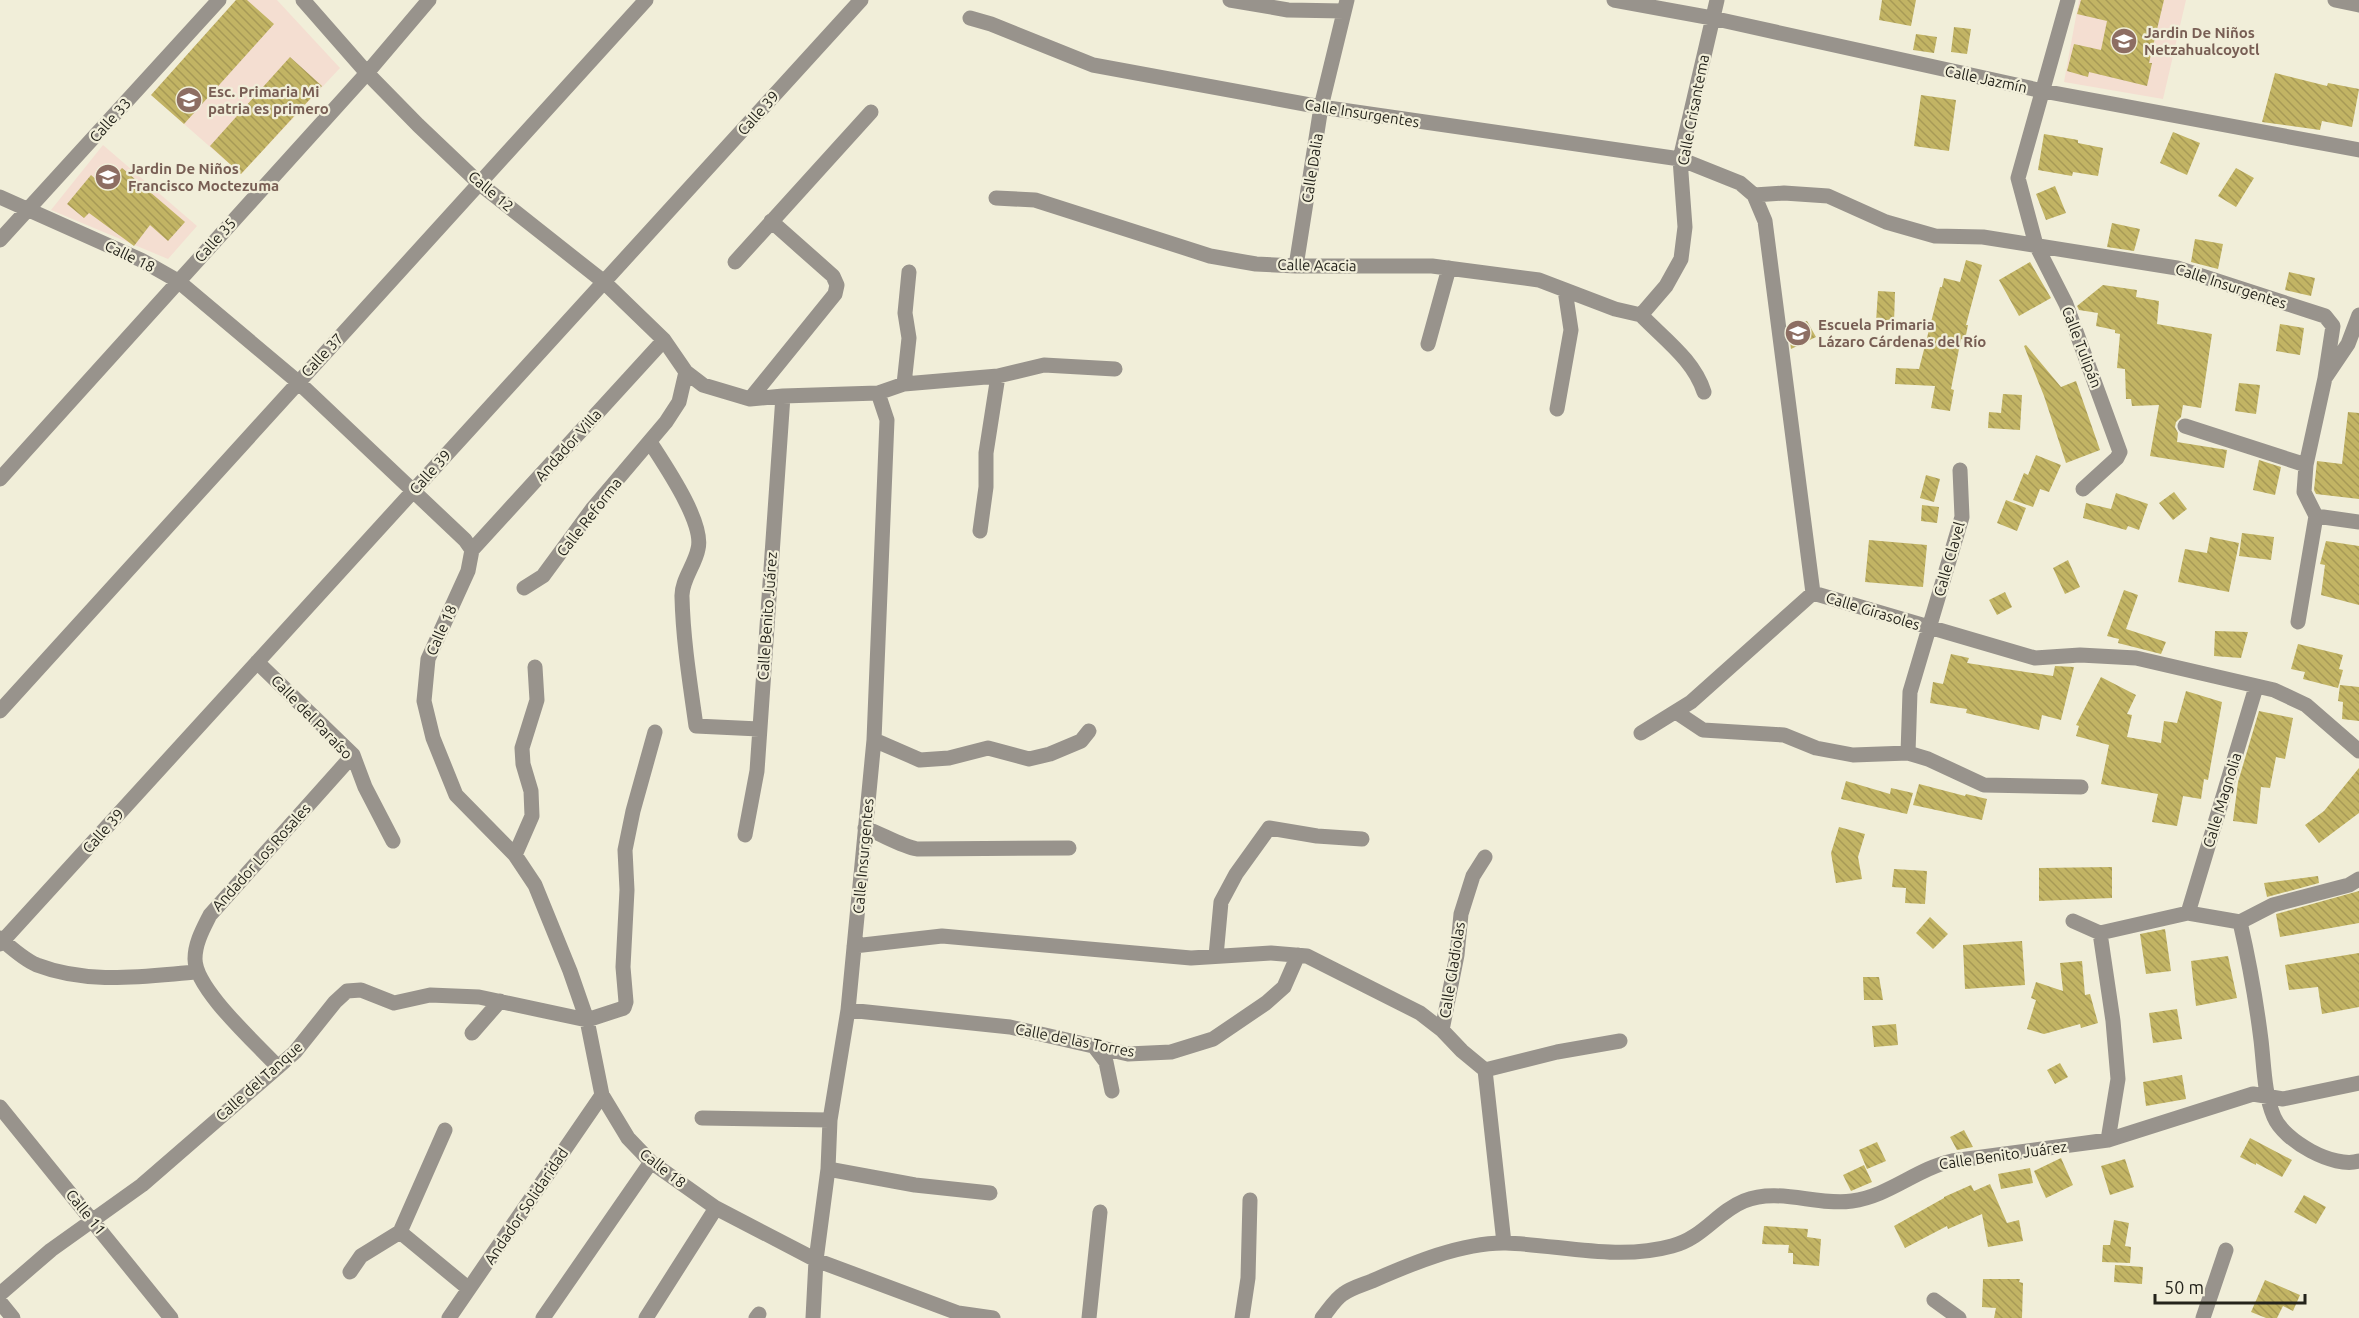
<svg xmlns="http://www.w3.org/2000/svg" width="2359" height="1318" viewBox="0 0 2359 1318" font-family="Ubuntu,sans-serif">
	<defs>
		<pattern id="building-back-hatch" width="6" height="6" patternUnits="userSpaceOnUse" patternTransform="scale(1.5)"><rect width="6" height="6" fill="#c2b464"/><path d="M-1 5l2 2M0 0l6 6M5-1l2 2" fill="none" stroke="#a79a56"/></pattern>
	</defs>
	<rect width="100%" height="100%" fill="#f1eed9"/>
	<!-- education -->
	<path fill="#f4ded1" d="M 236,0 L 277,0 L 340,68 L 241,174 L 151,95 Z
		M 2079,0 L 2186,0 L 2163,99 L 2064,82 Z
		M 103,145 L 197,226 L 168,259 L 51,210 Z"/>
	<!-- building -->
	<path fill="url(#building-back-hatch)" d="M 236,0 L 247,0 L 274,24 L 184,124 L 151,95 Z
		M 1882,0 L 1916,0 L 1911,26 L 1879,20 Z
		M 2081,0 L 2164,0 L 2149,63 L 2152,63 L 2147,86 L 2089,72 L 2088,77 L 2067,71 L 2074,44 L 2101,50 L 2107,21 L 2077,14 Z
		M 1954,27 L 1971,29 L 1967,54 L 1951,52 Z
		M 1916,34 L 1937,37 L 1934,53 L 1913,50 Z
		M 290,57 L 322,86 L 241,174 L 210,146 Z
		M 2275,73 L 2327,86 L 2328,83 L 2359,89 L 2352,127 L 2322,121 L 2320,130 L 2262,122 Z
		M 1921,95 L 1956,100 L 1949,151 L 1914,146 Z
		M 2173,132 L 2200,143 L 2187,175 L 2160,163 Z
		M 2044,134 L 2078,140 L 2078,143 L 2103,148 L 2098,176 L 2073,172 L 2072,176 L 2038,170 Z
		M 122,168 L 185,222 L 168,241 L 150,225 L 134,246 L 89,213 L 84,218 L 67,204 L 91,175 L 105,187 Z
		M 2236,168 L 2254,178 L 2236,207 L 2218,196 Z
		M 2055,186 L 2066,213 L 2046,220 L 2036,194 Z
		M 2112,223 L 2140,229 L 2134,251 L 2107,247 Z
		M 2195,239 L 2223,244 L 2218,269 L 2191,262 Z
		M 1966,260 L 1982,265 L 1966,325 L 1968,325 L 1965,340 L 1961,339 L 1951,389 L 1954,390 L 1950,411 L 1931,408 L 1935,386 L 1895,384 L 1896,368 L 1919,369 L 1940,287 L 1942,287 L 1944,278 L 1960,282 Z
		M 2030,262 L 2051,298 L 2019,316 L 1999,280 Z
		M 2289,272 L 2315,278 L 2311,296 L 2285,290 Z
		M 2103,285 L 2137,290 L 2136,297 L 2159,301 L 2157,324 L 2212,334 L 2201,408 L 2183,405 L 2181,417 L 2176,422 L 2175,427 L 2178,433 L 2177,442 L 2227,450 L 2224,468 L 2150,456 L 2159,405 L 2132,406 L 2131,399 L 2126,399 L 2125,369 L 2117,368 L 2120,334 L 2115,333 L 2115,330 L 2096,326 L 2098,313 L 2079,310 L 2077,306 Z
		M 1878,291 L 1895,292 L 1894,323 L 1876,322 Z
		M 1807,321 L 1816,337 L 1791,349 L 1788,327 Z
		M 2280,324 L 2304,328 L 2300,355 L 2276,351 Z
		M 2026,345 L 2061,387 L 2076,381 L 2100,450 L 2066,463 L 2044,396 L 2024,346 Z
		M 2239,383 L 2260,385 L 2256,414 L 2235,411 Z
		M 2003,394 L 2022,395 L 2020,430 L 1988,428 L 1989,412 L 2001,413 Z
		M 2348,412 L 2359,413 L 2359,499 L 2316,494 L 2314,490 L 2317,461 L 2342,464 Z
		M 2036,455 L 2061,465 L 2049,492 L 2040,489 L 2033,507 L 2013,500 L 2024,473 L 2028,475 Z
		M 2259,460 L 2281,467 L 2275,495 L 2253,490 Z
		M 1926,475 L 1940,479 L 1934,502 L 1920,498 Z
		M 2174,492 L 2187,509 L 2173,520 L 2159,503 Z
		M 2116,493 L 2148,504 L 2139,530 L 2128,526 L 2126,530 L 2083,518 L 2086,503 L 2111,509 Z
		M 2006,500 L 2026,508 L 2017,531 L 1997,523 Z
		M 1922,505 L 1939,507 L 1937,523 L 1921,521 Z
		M 2242,533 L 2274,537 L 2271,560 L 2239,556 Z
		M 2210,537 L 2239,543 L 2229,592 L 2178,582 L 2185,549 L 2207,553 Z
		M 1869,540 L 1927,545 L 1923,587 L 1865,582 Z
		M 2326,541 L 2359,546 L 2359,605 L 2321,595 L 2325,565 L 2320,564 Z
		M 2068,560 L 2080,587 L 2065,594 L 2053,568 Z
		M 2124,590 L 2138,595 L 2126,629 L 2166,642 L 2161,654 L 2118,643 L 2119,639 L 2107,636 Z
		M 2005,592 L 2012,607 L 1997,615 L 1989,600 Z
		M 2215,631 L 2248,632 L 2241,658 L 2214,656 Z
		M 2298,644 L 2343,655 L 2339,669 L 2343,670 L 2338,688 L 2303,679 L 2305,672 L 2291,669 Z
		M 1951,654 L 1969,658 L 1967,663 L 2053,676 L 2055,666 L 2074,667 L 2061,720 L 2042,715 L 2039,730 L 1966,713 L 1967,709 L 1930,703 L 1933,682 L 1943,684 Z
		M 2101,677 L 2136,695 L 2127,714 L 2132,715 L 2127,737 L 2161,743 L 2164,721 L 2177,723 L 2186,691 L 2222,702 L 2208,780 L 2204,779 L 2201,799 L 2183,796 L 2177,826 L 2152,822 L 2158,794 L 2101,784 L 2109,745 L 2076,736 L 2079,726 L 2076,725 Z
		M 2340,685 L 2359,687 L 2359,721 L 2342,719 L 2343,702 L 2338,701 Z
		M 2259,711 L 2293,718 L 2285,759 L 2276,757 L 2270,788 L 2261,787 L 2257,824 L 2233,821 L 2238,782 Z
		M 2359,768 L 2359,813 L 2319,843 L 2305,825 L 2324,811 Z
		M 1846,781 L 1890,794 L 1891,788 L 1913,793 L 1907,814 L 1841,799 Z
		M 1919,784 L 1965,796 L 1966,794 L 1987,799 L 1982,820 L 1913,805 Z
		M 1839,827 L 1865,834 L 1858,857 L 1862,879 L 1836,883 L 1831,853 Z
		M 2112,867 L 2112,898 L 2039,901 L 2039,868 Z
		M 1894,869 L 1927,871 L 1925,904 L 1905,903 L 1906,888 L 1892,887 Z
		M 2318,876 L 2319,883 L 2267,897 L 2264,883 Z
		M 2359,891 L 2359,923 L 2280,937 L 2276,914 Z
		M 1930,917 L 1948,934 L 1933,949 L 1916,933 Z
		M 2165,929 L 2171,971 L 2146,974 L 2140,934 Z
		M 2022,941 L 2025,985 L 1965,989 L 1963,945 Z
		M 2359,953 L 2359,1007 L 2322,1014 L 2318,987 L 2289,990 L 2285,965 Z
		M 2228,956 L 2237,998 L 2196,1006 L 2191,961 Z
		M 2082,961 L 2085,995 L 2090,994 L 2098,1023 L 2081,1028 L 2080,1024 L 2044,1034 L 2027,1029 L 2036,1000 L 2031,998 L 2036,982 L 2063,991 L 2060,963 Z
		M 1863,977 L 1879,977 L 1883,1000 L 1864,1000 Z
		M 2177,1009 L 2182,1039 L 2153,1043 L 2149,1013 Z
		M 1896,1024 L 1898,1045 L 1874,1047 L 1872,1026 Z
		M 2060,1063 L 2068,1077 L 2055,1084 L 2047,1070 Z
		M 2182,1075 L 2186,1099 L 2146,1106 L 2143,1082 Z
		M 1964,1130 L 1973,1147 L 1957,1150 L 1950,1137 Z
		M 2250,1138 L 2292,1160 L 2282,1177 L 2256,1163 L 2256,1165 L 2240,1157 Z
		M 1877,1142 L 1886,1161 L 1867,1169 L 1859,1150 Z
		M 2061,1158 L 2073,1185 L 2046,1198 L 2034,1171 Z
		M 2125,1159 L 2134,1187 L 2110,1195 L 2101,1166 Z
		M 1864,1165 L 1872,1182 L 1851,1191 L 1843,1175 Z
		M 2030,1168 L 2033,1183 L 2001,1189 L 1998,1174 Z
		M 1990,1184 L 2007,1223 L 2019,1220 L 2023,1241 L 1988,1247 L 1982,1214 L 1948,1229 L 1947,1226 L 1905,1248 L 1894,1226 L 1944,1198 L 1944,1197 L 1971,1185 L 1974,1191 Z
		M 2304,1195 L 2326,1207 L 2316,1224 L 2294,1212 Z
		M 2114,1220 L 2129,1223 L 2125,1246 L 2131,1247 L 2130,1263 L 2102,1262 L 2103,1245 L 2110,1245 Z
		M 1764,1226 L 1808,1229 L 1807,1237 L 1821,1239 L 1819,1266 L 1793,1264 L 1793,1253 L 1788,1253 L 1789,1245 L 1762,1244 Z
		M 2115,1265 L 2143,1267 L 2142,1284 L 2114,1282 Z
		M 1983,1279 L 2020,1279 L 2019,1282 L 2023,1283 L 2022,1318 L 1994,1318 L 1996,1308 L 1982,1307 Z
		M 2265,1280 L 2300,1295 L 2293,1311 L 2283,1306 L 2277,1318 L 2266,1318 L 2251,1312 Z"/>
	<g fill="none" stroke-linecap="round" stroke-linejoin="round">
		<!-- minor -->
		<path stroke="#98938c" stroke-width="15" d="M 303,0 L 367,73 L 418,125 L 480,184 L 604,282 L 664,340 L 686,372 L 703,385 L 750,399 L 783,396 L 878,393 L 904,384 L 998,376 L 1044,365 L 1115,369
			M 1230,0 L 1288,10 L 1344,11
			M 1614,0 L 1712,18 L 2043,91 L 2359,150
			M 2068,0 L 2018,178 L 2036,245 L 2066,304 L 2120,452 L 2117,458 L 2083,489
			M 2335,0 L 2359,5
			M 970,18 L 991,24 L 1093,65 L 1321,107 L 1680,159 L 1740,183 L 1754,195 L 1765,221 L 1813,593
			M 1754,195 L 1784,193 L 1828,196 L 1886,222 L 1935,236 L 1983,237 L 2177,268 L 2325,316 L 2333,326 L 2325,378
			M 0,197 L 141,260 L 178,281 L 298,382 L 465,540 L 472,550 L 468,571 L 428,659 L 424,701 L 433,738 L 456,795 L 515,855 L 535,885 L 570,971 L 587,1020 L 602,1095 L 628,1138 L 651,1162 L 716,1208 L 816,1260 L 958,1313 L 993,1318
			M 996,198 L 1035,200 L 1210,256 L 1256,264 L 1296,266 L 1432,266 L 1539,280 L 1615,309 L 1641,315
			M 0,240 L 219,0
			M 735,262 L 871,112
			M 1296,266 L 1321,107 L 1347,0
			M 1641,315 L 1666,286 L 1681,259 L 1685,227 L 1680,159 L 1717,0
			M 1641,315 C 1664,339 1694,360 1704,392
			M 1428,344 L 1449,268
			M 904,384 L 909,338 L 905,313 L 909,272
			M 750,399 L 835,294 L 837,285 L 833,276 L 771,221
			M 1557,409 L 1571,330 L 1565,290
			M 2185,426 L 2306,465
			M 650,442 C 664,464 705,523 698,549 C 695,565 681,581 682,597 C 683,640 690,683 696,726 L 759,729
			M 0,479 L 367,73 L 429,0
			M 2316,516 L 2304,492 L 2306,465 L 2325,378 L 2348,344 L 2359,315
			M 2316,516 L 2359,522
			M 980,531 L 986,487 L 986,453 L 998,376
			M 472,550 L 664,340
			M 524,588 L 543,576 L 593,508 L 666,422 L 679,402 L 686,372
			M 1813,593 L 2035,658 L 2080,655 L 2136,658 L 2274,690 L 2306,705 L 2359,751
			M 2298,622 L 2316,516
			M 257,662 L 353,755 L 365,787 L 393,841
			M 0,711 L 646,0
			M 1676,712 L 1703,730 L 1784,735 L 1816,748 L 1853,755 L 1908,753 L 1928,759 L 1984,785 L 2081,787
			M 1641,733 L 1691,702 L 1813,593
			M 874,740 L 920,760 L 949,758 L 988,748 L 1029,759 L 1050,754 L 1081,741 L 1089,731
			M 1908,753 L 1910,692 L 1962,517 L 1960,470
			M 865,828 C 882,834 901,846 917,849 L 1069,848
			M 745,835 L 757,771 L 783,396
			M 515,855 L 532,816 L 531,791 L 523,764 L 522,748 L 537,700 L 535,667
			M 2188,913 L 2256,687
			M 2073,921 L 2100,933 L 2188,913 L 2240,922 C 2249,961 2256,1000 2261,1040 C 2264,1065 2264,1094 2274,1117 C 2284,1141 2334,1169 2359,1161
			M 2240,922 L 2273,905 L 2349,885 L 2359,879
			M 2100,933 L 2113,1021 L 2118,1079 L 2108,1140
			M 0,938 C 10,947 25,960 37,965 C 89,985 144,976 197,972
			M 0,944 L 861,0
			M 854,946 L 942,936 L 1191,958 L 1271,953 L 1307,956 L 1420,1013 L 1442,1030
			M 1216,956 L 1221,902 L 1236,874 L 1269,828 L 1317,836 L 1362,839
			M 848,1010 L 1010,1027 L 1128,1054 L 1171,1052 L 1213,1039 L 1266,1003 L 1284,987 L 1298,955
			M 472,1033 L 500,1001
			M 1093,1045 L 1106,1062 L 1112,1091
			M 278,1067 C 257,1044 195,989 195,959 C 195,943 203,929 210,915 L 353,755
			M 1485,1070 L 1462,1051 L 1442,1030 L 1457,955 L 1461,914 L 1473,876 L 1485,857
			M 1485,1070 L 1504,1243
			M 1485,1070 L 1557,1052 L 1620,1041
			M 0,1107 L 171,1318
			M 702,1118 L 830,1120
			M 828,1169 L 915,1185 L 990,1193
			M 400,1232 L 469,1289
			M 350,1272 L 361,1256 L 400,1232 L 445,1130
			M 0,1294 L 51,1250 L 142,1185 L 278,1067 L 295,1052 L 335,1002 L 347,991 L 361,990 L 394,1003 L 430,995 L 479,997 L 587,1020 L 624,1008 L 626,1002 L 623,967 L 627,890 L 625,850 L 633,811 L 655,732
			M 1934,1300 L 1959,1318
			M 0,1302 L 13,1318
			M 449,1318 L 602,1095
			M 543,1318 L 651,1162
			M 646,1318 L 716,1208
			M 756,1318 L 759,1314
			M 813,1318 L 816,1260 L 828,1169 L 830,1120 L 848,1010 L 874,740 L 887,420 L 878,393
			M 1089,1318 L 1100,1212
			M 1242,1318 L 1248,1278 L 1250,1200
			M 1322,1318 C 1328,1311 1335,1299 1343,1294 C 1351,1288 1362,1285 1372,1281 C 1411,1264 1462,1242 1506,1243 C 1561,1245 1618,1261 1672,1246 C 1703,1238 1717,1212 1744,1201 C 1778,1187 1816,1206 1852,1201 C 1889,1196 1916,1169 1952,1161 L 2108,1140 L 2253,1094 L 2283,1099 L 2359,1083
			M 2203,1318 L 2226,1250"/>
	</g>
	<!-- icons -->
	<defs>
		<symbol id="school-disc" viewBox="-11 -11 22 22"><circle r="9.5" fill="#8d6e63" stroke="#f1eed9"/><path d="M0-5L7-2L0 1L-7-2ZM-4 1L0 2.5L4 1V4Q0 6-4 4Z" fill="#fff"/></symbol>
	</defs>
	<g fill-rule="evenodd">
		<use href="#school-disc" x="2109" y="26" width="30" height="30"/>
		<use href="#school-disc" x="174" y="85" width="30" height="30"/>
		<use href="#school-disc" x="93" y="162" width="30" height="30"/>
		<use href="#school-disc" x="1783" y="318" width="30" height="30"/>
	</g>
	<g text-anchor="middle" dominant-baseline="central" stroke-width="4.5" stroke-linejoin="round" paint-order="stroke">
		<!-- education labels -->
		<g font-size="15" font-weight="bold" fill="#785e54" stroke="#f1eed9" text-anchor="start">
			<text x="2144" y="32">Jardin De Niños<tspan x="2144" dy="17">Netzahualcoyotl</tspan></text>
			<text x="208" y="91">Esc. Primaria Mi<tspan x="208" dy="17">patria es primero</tspan></text>
			<text x="128" y="168">Jardin De Niños<tspan x="128" dy="17">Francisco Moctezuma</tspan></text>
			<text x="1818" y="324">Escuela Primaria<tspan x="1818" dy="17">Lázaro Cárdenas del Río</tspan></text>
		</g>
		<!-- street labels -->
		<g font-size="15" fill="#24231b" stroke="#f1eed9">
			<text transform="translate(1986 79) rotate(12)">Calle Jazmín</text>
			<text transform="translate(1693 110) rotate(-79)">Calle Crisantema</text>
			<text transform="translate(758 113) rotate(-48)">Calle 39</text>
			<text transform="translate(1362 113) rotate(9)">Calle Insurgentes</text>
			<text transform="translate(110 120) rotate(-48)">Calle 33</text>
			<text transform="translate(1312 168) rotate(-81)">Calle Dalia</text>
			<text transform="translate(491 191) rotate(40)">Calle 12</text>
			<text transform="translate(215 240) rotate(-48)">Calle 35</text>
			<text transform="translate(130 256) rotate(26)">Calle 18</text>
			<text transform="translate(1317 265) rotate(1)">Calle Acacia</text>
			<text transform="translate(2231 286) rotate(18)">Calle Insurgentes</text>
			<text transform="translate(2082 347) rotate(69)">Calle Tulipán</text>
			<text transform="translate(322 355) rotate(-47)">Calle 37</text>
			<text transform="translate(568 445) rotate(-48)">Andador Villa</text>
			<text transform="translate(430 472) rotate(-48)">Calle 39</text>
			<text transform="translate(589 517) rotate(-52)">Calle Reforma</text>
			<text transform="translate(1949 559) rotate(-74)">Calle Clavel</text>
			<text transform="translate(1873 611) rotate(17)">Calle Girasoles</text>
			<text transform="translate(767 616) rotate(-86)">Calle Benito Juárez</text>
			<text transform="translate(441 630) rotate(-66)">Calle 18</text>
			<text transform="translate(312 717) rotate(46)">Calle del Paraíso</text>
			<text transform="translate(2222 800) rotate(-73)">Calle Magnolia</text>
			<text transform="translate(103 831) rotate(-48)">Calle 39</text>
			<text transform="translate(863 856) rotate(-85)">Calle Insurgentes</text>
			<text transform="translate(261 857) rotate(-48)">Andador Los Rosales</text>
			<text transform="translate(1452 970) rotate(-81)">Calle Gladiolas</text>
			<text transform="translate(1075 1040) rotate(11)">Calle de las Torres</text>
			<text transform="translate(259 1081) rotate(-42)">Calle del Tanque</text>
			<text transform="translate(2003 1155) rotate(-8)">Calle Benito Juárez</text>
			<text transform="translate(663 1168) rotate(38)">Calle 18</text>
			<text transform="translate(526 1206) rotate(-56)">Andador Solidaridad</text>
			<text transform="translate(86 1212) rotate(51)">Calle 11</text>
		</g>
	</g>
	<!-- scale -->
	<path d="M2155 1294v9h150v-9" fill="none" stroke="#24231b" stroke-width="3"/>
	<text x="2164" y="1294" font-size="18" fill="#24231b" stroke="#f1eed9" stroke-width="4.5" paint-order="stroke">50 m</text>
</svg>
